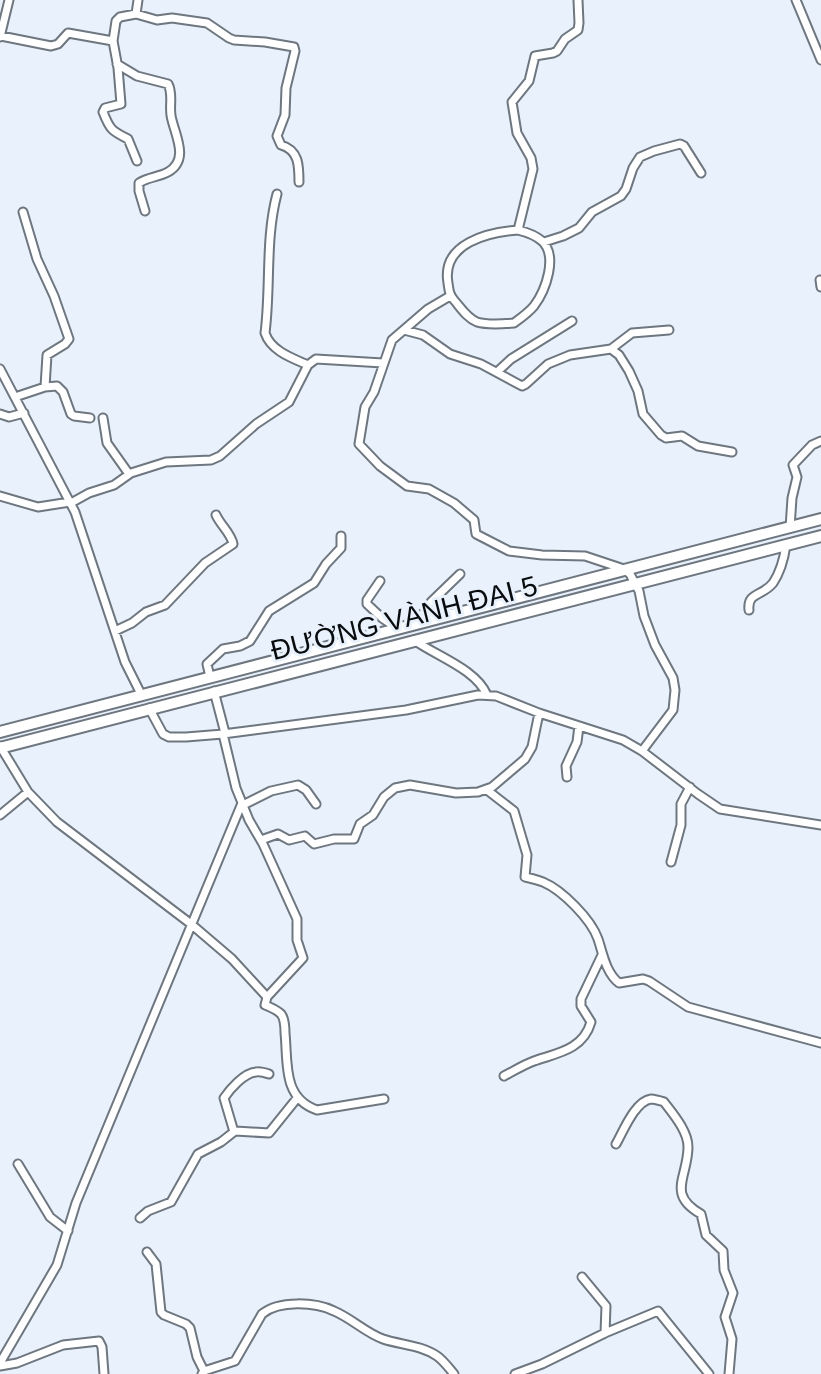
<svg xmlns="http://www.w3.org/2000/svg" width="821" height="1374" viewBox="0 0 821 1374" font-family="Arial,sans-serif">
	<rect width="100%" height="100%" fill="#e9f2fc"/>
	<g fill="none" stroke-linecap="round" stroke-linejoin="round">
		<defs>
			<path id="street" d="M 796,0 L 821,60
				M 136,14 L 138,0
				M 1,36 L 51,46 L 58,44 L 68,33 L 113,41
				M 0,37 L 9,0
				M 117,64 L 137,76 L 168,84 C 174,95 168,108 172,120 C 176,137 189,160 168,172 C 159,177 148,177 139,183 L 139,191 L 145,211
				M 137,161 L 128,139 C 112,131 110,130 103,112 L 105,108 L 121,104 L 118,68 L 113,41 L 116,21 L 120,17 L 136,14 L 157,20 L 172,18 L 207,23 L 229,38 L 234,40 L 265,42 L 294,47 L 295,51 L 286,88 L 285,115 L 277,136 L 281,145 C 299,150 299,166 299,182
				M 277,194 C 265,239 271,287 265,333 C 271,351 292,358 308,365
				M 23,212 L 37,259 L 54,296 L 69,339 L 65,344 L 47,355 L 45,387
				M 518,230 C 526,232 535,235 542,241 C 558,256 546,290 534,306 C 529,312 521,318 514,323 C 503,324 487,325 477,322 C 467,318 461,308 454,300 C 449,294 449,290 448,283 C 441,243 489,232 518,230 Z
				M 518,230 L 533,169 L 531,158 L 517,133 L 512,102 L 529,81 L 535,56 L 553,53 L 557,51 L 565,39 L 578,30 L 579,23 L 578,0
				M 544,242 L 563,236 L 579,228 L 592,212 L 621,196 L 626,189 L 633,168 L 640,157 L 654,151 L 680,144 L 684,146 L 701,173
				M 820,280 L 821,287
				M 450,296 L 428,309 L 392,340 L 374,392 L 365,407 L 359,444 L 380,466 L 407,486 L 429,489 L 454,503 L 474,520 L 476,534 L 509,551 L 542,555 L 585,556 L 624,569 L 630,574 L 639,591 L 644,616 L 655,645 L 673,678 L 675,690 L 673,710 L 642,751
				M 404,330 L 423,335 L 450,354 L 481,364 L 522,386 L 526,384 L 548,364 L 570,355 L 611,349 L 619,355 L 629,371 L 638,391 L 643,414 L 661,435 L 666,438 L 682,436 L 698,446 L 732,452
				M 611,349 L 632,333 L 669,330
				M 0,369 L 75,512 L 125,662 L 141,694
				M 497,372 L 511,359 L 572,321
				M 15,397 L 45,387 L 57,386 L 63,392 L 71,414 L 74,416 L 90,418
				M 0,414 L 9,417 L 24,413
				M 103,418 L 107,443 L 129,474
				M 0,496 L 38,507 L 70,502
				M 71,503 L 89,493 L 114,485 L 131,473 L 166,462 L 211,460 L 220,456 L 256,424 L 289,402 L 308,365 L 316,359 L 383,363
				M 790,528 L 792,498 L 797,477 L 793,465 L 812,445 L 821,441
				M 380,581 L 367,600 L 367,604 L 382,618 L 397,628
				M 749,610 C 747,592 763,596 773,583 C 781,571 784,559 786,545
				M 416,624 L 431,602 L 460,574
				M 115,631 L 132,623 L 146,612 L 165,605 L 205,563 L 233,544 C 231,533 221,526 216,515
				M 414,640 C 436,656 476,669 487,695
				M 210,677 L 207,664 L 223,649 L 240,646 L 250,641 L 269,611 L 314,583 L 326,564 L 341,548 L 341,536
				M 214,691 L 225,733
				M 149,708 L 163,734 L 169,737 L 186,737 L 223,734 L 406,710 L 478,695 L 496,696 L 539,713 L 623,740 L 642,751 L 698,794 L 720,809 L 821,825
				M 223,734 L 236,788 L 249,820 L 263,844 L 297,919 L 297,940 L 303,958 L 267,997 L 265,1005 C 270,1007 277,1010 281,1014 C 285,1019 285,1027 285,1033 C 288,1062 282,1098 317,1110 L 384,1099
				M 0,746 L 28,792 L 57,822 L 191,924 L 232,959 L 267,997
				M 567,777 L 566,766 L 577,742 L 579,726
				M 487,790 L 514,811 L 527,855 L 525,877 C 531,878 537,880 543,882 C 562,890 591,919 598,939 C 603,954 606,973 619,983 L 643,979 L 649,981 L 688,1007 L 821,1043
				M 243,805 L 271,791 L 298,785 L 306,790 L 316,804
				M 0,815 L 28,792
				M 261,840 L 278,834 L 289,840 L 305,836 L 314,844 L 334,839 L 354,839 L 360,824 L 373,815 L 384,797 L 395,788 L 410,785 L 456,793 L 478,792 L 492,787 L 525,759 L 532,747 L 539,713
				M 671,862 L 681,825 L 681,804 L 690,787
				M 504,1076 C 514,1071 523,1065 534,1061 C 557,1053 583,1050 591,1022 L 581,1006 L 581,999 L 602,955
				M 234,1132 L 224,1098 C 230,1089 244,1073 256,1072 C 260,1071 266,1073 269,1074
				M 616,1144 C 623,1132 635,1101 651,1099 C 653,1099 662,1101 664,1102 C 673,1114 688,1131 688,1147 C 688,1177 666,1194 701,1214 L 706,1235 L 723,1251 L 724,1270 L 733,1293 L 725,1317 L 732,1339 L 729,1374
				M 18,1164 L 50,1217 L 68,1231
				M 140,1218 L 148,1211 L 171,1202 L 198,1154 L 221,1142 L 235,1131 L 269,1133 L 298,1097
				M 147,1252 L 156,1264 L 161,1312 L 164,1315 L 186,1324 L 190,1328 L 197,1357 L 204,1371
				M 582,1277 L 606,1306 L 605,1333
				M 0,1363 L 57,1265 L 76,1203 L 242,803
				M 0,1366 L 17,1363 L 63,1345 L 99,1341 L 102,1347 L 104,1374
				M 202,1374 L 204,1371 L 235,1361 L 262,1314 C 279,1300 315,1302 334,1311 C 351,1318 366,1333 383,1339 C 401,1345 421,1345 437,1356 C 443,1360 449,1368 454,1374
				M 515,1374 L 542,1364 L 605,1333 L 658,1311 L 709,1374"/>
			<path id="secondary" d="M 0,732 L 821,519
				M 0,748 L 821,536"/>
		</defs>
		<!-- street casing -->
		<use href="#street" stroke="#6e767f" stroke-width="11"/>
		<!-- secondary casing -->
		<use href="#secondary" stroke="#6e767f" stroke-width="14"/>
		<!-- street -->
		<use href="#street" stroke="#fff" stroke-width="7"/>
		<!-- secondary -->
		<use href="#secondary" stroke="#fff" stroke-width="10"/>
	</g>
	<g text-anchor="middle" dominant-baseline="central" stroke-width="6" stroke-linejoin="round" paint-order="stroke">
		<!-- street labels -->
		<g font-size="28" fill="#090c0f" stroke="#e9f2fc">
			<text transform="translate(404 618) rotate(-14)">ĐƯỜNG VÀNH ĐAI 5</text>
		</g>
	</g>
</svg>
